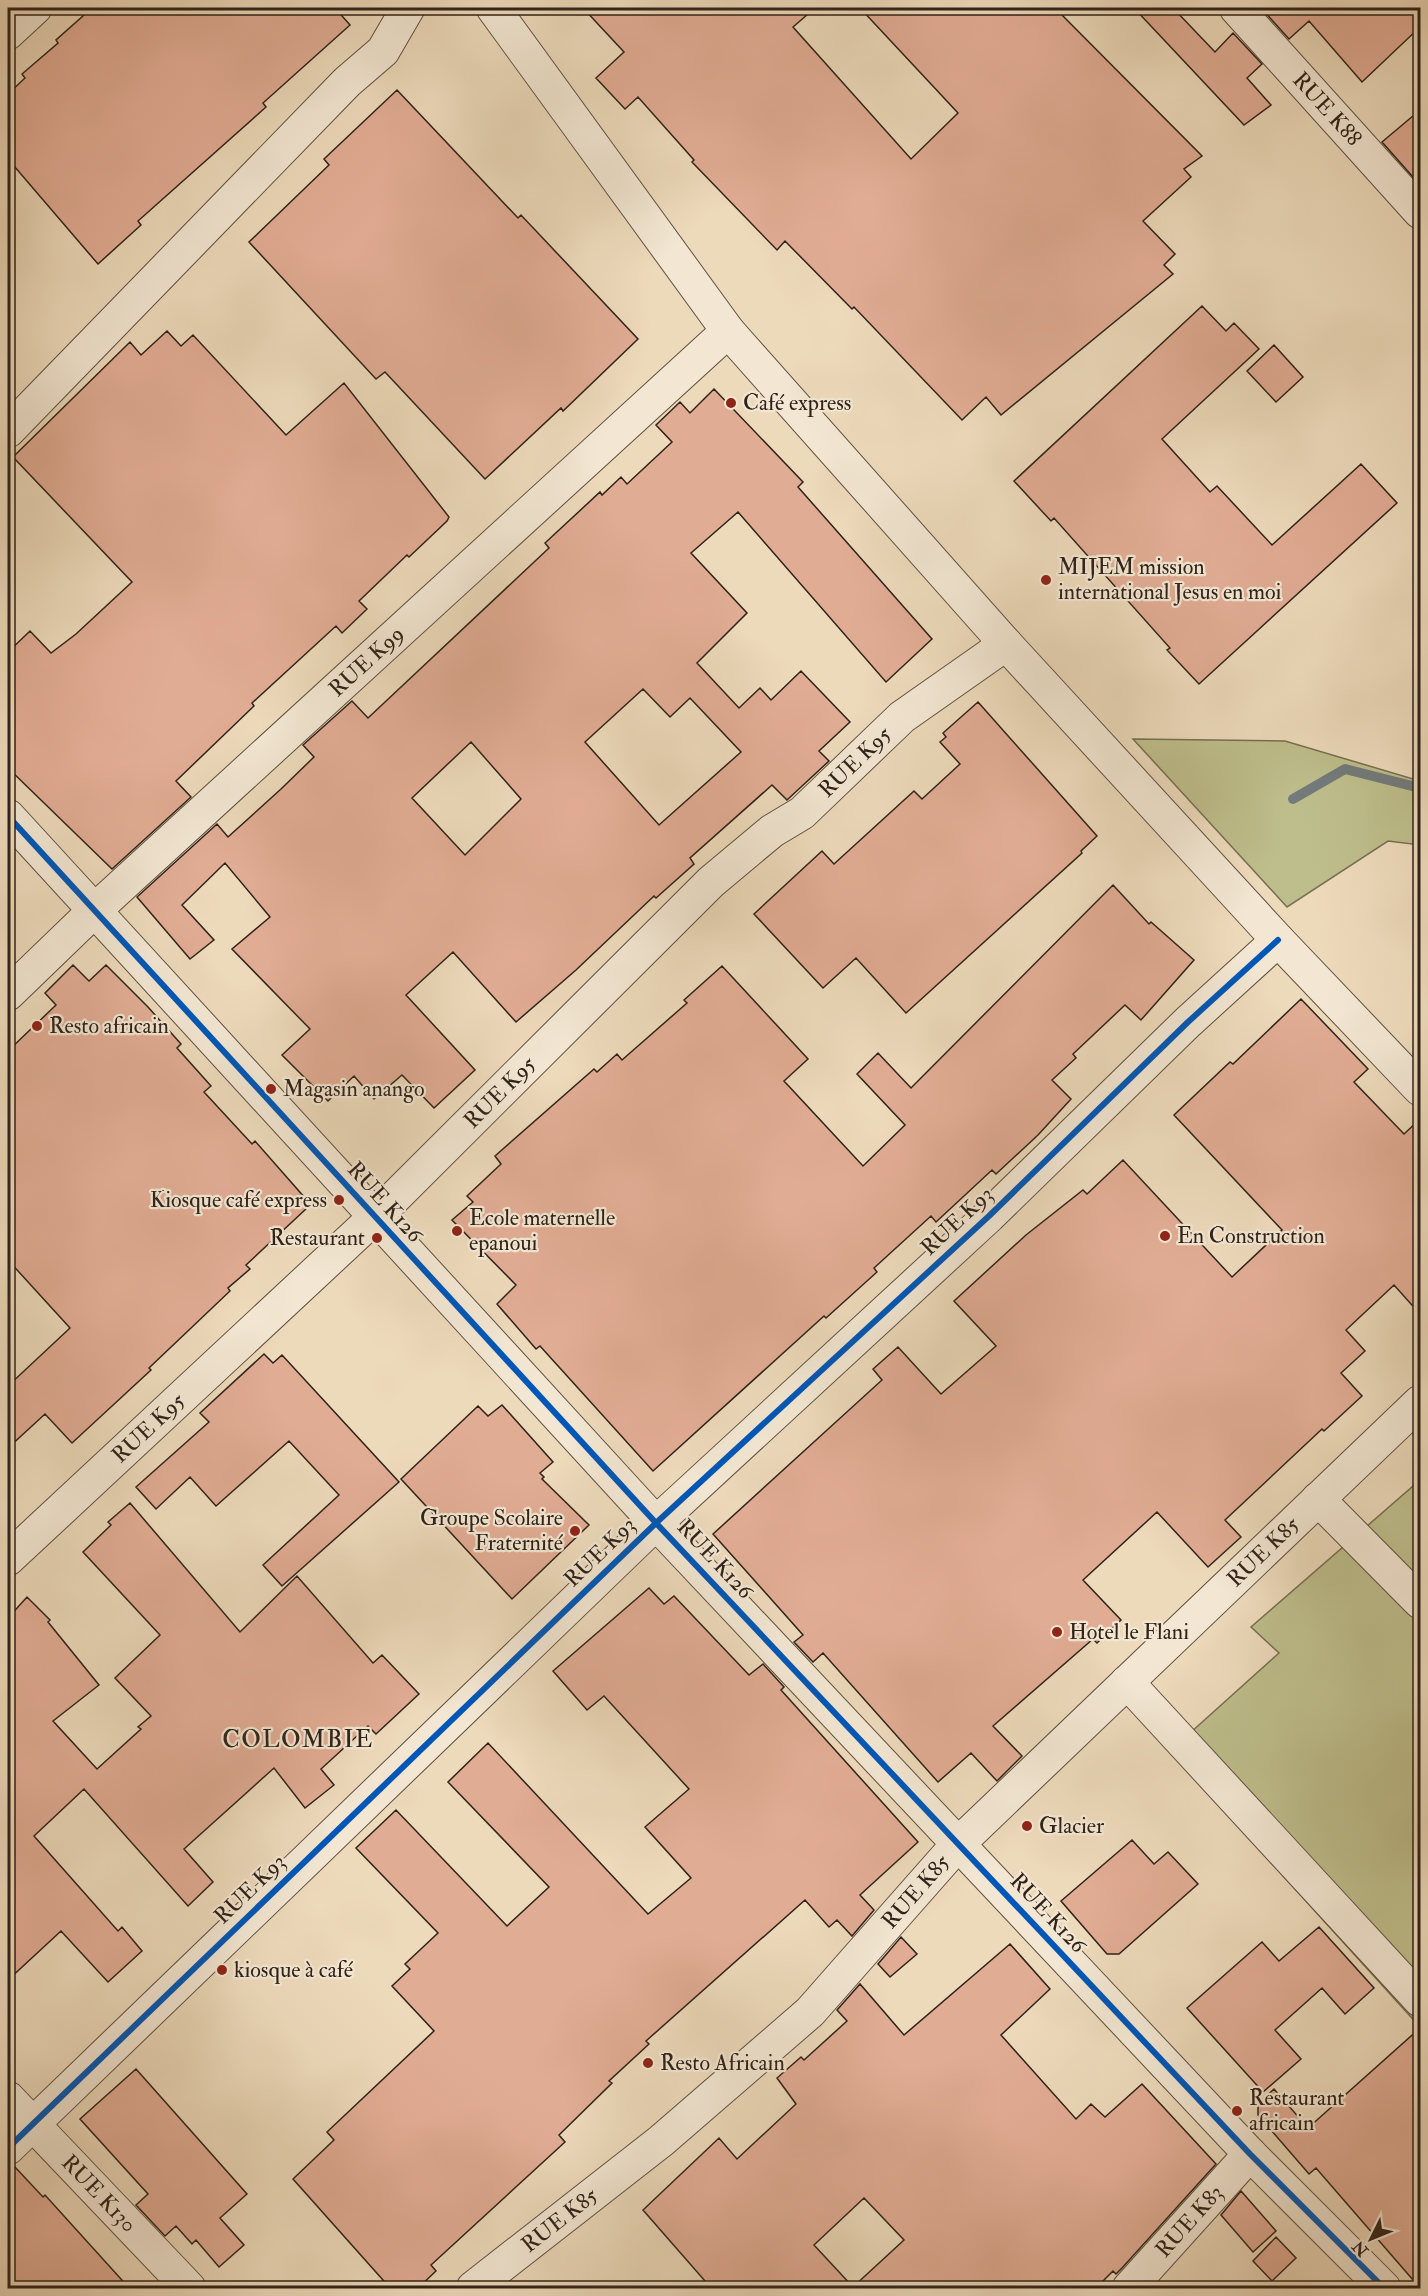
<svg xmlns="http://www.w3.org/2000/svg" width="1428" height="2296" viewBox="0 0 1428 2296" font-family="'IM FELL Double Pica',serif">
	<rect width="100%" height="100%" fill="#eddabb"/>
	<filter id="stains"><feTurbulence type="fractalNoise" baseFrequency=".00333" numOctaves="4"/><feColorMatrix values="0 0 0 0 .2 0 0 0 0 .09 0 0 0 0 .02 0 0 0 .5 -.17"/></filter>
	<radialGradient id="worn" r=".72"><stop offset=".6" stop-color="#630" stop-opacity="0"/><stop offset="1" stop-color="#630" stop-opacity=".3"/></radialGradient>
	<!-- green -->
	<path fill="#bebe8c" stroke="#767052" stroke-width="1.5" d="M 1133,739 L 1285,741 L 1420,781 L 1420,845 L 1388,841 L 1287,907 Z
		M 1420,1480 L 1420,2027 L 1170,1751 L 1279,1653 L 1251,1627 Z"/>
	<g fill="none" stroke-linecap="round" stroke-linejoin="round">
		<!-- stream -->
		<path stroke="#737b7b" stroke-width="10" d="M 1293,799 L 1345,769 L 1420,788"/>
	</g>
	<!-- building -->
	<path fill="#e1ac94" stroke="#2f2219" stroke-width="1.5" fill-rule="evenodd" d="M 92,8 L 335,8 L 350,25 L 263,103 L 266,107 L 138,221 L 141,225 L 98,264 L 8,159 L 8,94 L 25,78 L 22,74 L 58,43 L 56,40 Z
		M 583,8 L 815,8 L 793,27 L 911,159 L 958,113 L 860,8 L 1055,8 L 1202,156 L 1184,169 L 1191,177 L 1143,221 L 1175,254 L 1164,265 L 1173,274 L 1001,415 L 986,397 L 962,420 L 854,307 L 852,309 L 785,241 L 777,250 L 692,162 L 694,160 L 638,97 L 625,109 L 596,78 L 624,52 Z
		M 1134,8 L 1173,8 L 1215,52 L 1233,33 L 1262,64 L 1247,78 L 1271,105 L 1244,125 Z
		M 1261,8 L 1420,8 L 1420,27 L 1362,82 L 1309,21 L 1289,39 Z
		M 397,90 L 518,218 L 521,215 L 638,339 L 563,411 L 561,408 L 485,479 L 385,372 L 376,379 L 249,242 L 329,165 L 324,159 Z
		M 1420,110 L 1420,185 L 1382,142 Z
		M 1202,306 L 1226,331 L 1234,323 L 1259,349 L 1162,439 L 1210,492 L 1217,486 L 1272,545 L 1361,464 L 1397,503 L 1199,684 L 1167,650 L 1170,648 L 1054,518 L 1051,521 L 1014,481 Z
		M 167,331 L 181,346 L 193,335 L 286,435 L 344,383 L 449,517 L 447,521 L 409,557 L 407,555 L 359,601 L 367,609 L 342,633 L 336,626 L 252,703 L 254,706 L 176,781 L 191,797 L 112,869 L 8,768 L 8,652 L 30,631 L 51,653 L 76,634 L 132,582 L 13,457 L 130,342 L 141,355 Z
		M 1274,345 L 1303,377 L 1276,402 L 1247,371 Z
		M 714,389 L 803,482 L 798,487 L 932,639 L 886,682 L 738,512 L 691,553 L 747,613 L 697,663 L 739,708 L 760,688 L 771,700 L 801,671 L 850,722 L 819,751 L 829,761 L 787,800 L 772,785 L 690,858 L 694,864 L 656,898 L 654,896 L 576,970 L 516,1022 L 453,952 L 406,995 L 475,1070 L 434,1108 L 402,1075 L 374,1099 L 354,1076 L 328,1101 L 282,1055 L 310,1029 L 232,949 L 270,917 L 225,863 L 182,905 L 214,940 L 190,959 L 137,897 L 217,824 L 228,837 L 281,789 L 314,757 L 303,745 L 352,701 L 368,718 L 549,548 L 545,543 L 600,492 L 602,495 L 621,477 L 627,484 L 672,442 L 656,425 L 680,402 L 690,413 ZM 643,689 L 670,717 L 690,698 L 741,752 L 659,825 L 585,742 ZM 471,742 L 521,799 L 465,855 L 412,798 Z
		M 978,702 L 1097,836 L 1081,851 L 1082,853 L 906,1013 L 856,958 L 823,988 L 754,914 L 822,851 L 834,864 L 914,791 L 922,799 L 960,764 L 940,742 L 946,737 L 943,733 Z
		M 1113,885 L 1149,924 L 1151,922 L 1194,960 L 1141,1020 L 1125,1005 L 1073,1054 L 1076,1058 L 1052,1080 L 1071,1099 L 1038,1135 L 996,1174 L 992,1170 L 936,1222 L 931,1216 L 874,1268 L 877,1272 L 826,1318 L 824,1316 L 653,1471 L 540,1346 L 536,1349 L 497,1304 L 516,1285 L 452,1220 L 473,1202 L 467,1196 L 501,1164 L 495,1156 L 594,1069 L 597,1072 L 617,1054 L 622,1060 L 687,1003 L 684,1000 L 722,966 L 808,1059 L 784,1081 L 863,1166 L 905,1125 L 857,1074 L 878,1053 L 911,1088 Z
		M 73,965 L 89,981 L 106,965 L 148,1007 L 181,1044 L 177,1048 L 211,1086 L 204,1092 L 252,1144 L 255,1141 L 305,1198 L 301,1201 L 307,1208 L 246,1265 L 250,1269 L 228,1288 L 230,1291 L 149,1368 L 151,1370 L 72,1443 L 45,1414 L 8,1448 L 8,1386 L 70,1328 L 8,1260 L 8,1051 L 56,1005 L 45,993 Z
		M 1301,999 L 1368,1069 L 1354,1082 L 1404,1134 L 1420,1119 L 1420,1314 L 1394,1285 L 1346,1330 L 1365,1351 L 1341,1373 L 1362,1396 L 1324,1431 L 1322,1429 L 1225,1520 L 1241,1537 L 1208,1567 L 1157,1512 L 1083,1580 L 1121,1620 L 1097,1643 L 1093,1639 L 993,1726 L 1022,1756 L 997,1781 L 971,1753 L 938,1782 L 823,1653 L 813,1662 L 794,1642 L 803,1635 L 713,1534 L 882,1380 L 873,1369 L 898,1347 L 941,1394 L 996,1346 L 954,1301 L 1026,1235 L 1083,1190 L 1087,1194 L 1123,1160 L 1232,1277 L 1282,1230 L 1174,1115 L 1230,1062 L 1233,1064 Z
		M 264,1354 L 273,1363 L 282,1355 L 399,1482 L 282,1586 L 263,1565 L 339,1495 L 289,1441 L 216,1506 L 190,1477 L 156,1509 L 136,1487 L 209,1422 L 200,1413 Z
		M 502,1405 L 553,1462 L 540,1473 L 544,1477 L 542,1479 L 589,1525 L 512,1599 L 401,1479 L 478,1406 L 488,1416 Z
		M 130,1503 L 240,1632 L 297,1576 L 373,1663 L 382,1655 L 419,1694 L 376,1734 L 368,1726 L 321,1769 L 334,1785 L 305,1808 L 274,1768 L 184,1849 L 213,1882 L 188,1906 L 84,1789 L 34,1836 L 118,1931 L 122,1927 L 142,1951 L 108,1982 L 61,1931 L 8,1980 L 8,1618 L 27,1597 L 50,1620 L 48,1622 L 99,1685 L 53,1721 L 97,1769 L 141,1729 L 138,1727 L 151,1716 L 115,1678 L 160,1635 L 83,1552 L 111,1525 L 108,1522 Z
		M 649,1588 L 664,1604 L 674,1596 L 749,1675 L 763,1664 L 784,1687 L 781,1690 L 918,1842 L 860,1895 L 874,1910 L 852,1936 L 837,1920 L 829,1927 L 805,1900 L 646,2041 L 649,2044 L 609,2081 L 612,2083 L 559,2135 L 565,2142 L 431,2265 L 436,2271 L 417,2289 L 391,2289 L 293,2179 L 334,2140 L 327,2132 L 434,2031 L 392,1986 L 410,1969 L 405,1964 L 438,1933 L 356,1848 L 396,1810 L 507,1926 L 549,1887 L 448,1782 L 488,1743 L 648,1914 L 691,1878 L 645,1827 L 689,1789 L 604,1696 L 587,1710 L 553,1671 Z
		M 1132,1840 L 1154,1864 L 1168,1852 L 1198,1884 L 1119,1954 L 1107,1954 L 1061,1901 Z
		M 1319,1927 L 1374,1988 L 1345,2014 L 1322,1988 L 1275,2030 L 1301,2059 L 1263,2092 L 1187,2008 L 1262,1942 L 1279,1961 Z
		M 901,1937 L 917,1954 L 890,1977 L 878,1964 Z
		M 1010,1944 L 1050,1989 L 1001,2035 L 1076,2119 L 1091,2104 L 1105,2117 L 1142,2084 L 1216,2164 L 1122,2268 L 1116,2274 L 1113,2271 L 1095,2289 L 712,2289 L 643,2210 L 719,2138 L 737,2159 L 796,2104 L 777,2078 L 801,2057 L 804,2060 L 847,2021 L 837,2010 L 860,1984 L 904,2035 ZM 864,2198 L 904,2240 L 853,2287 L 814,2245 Z
		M 1420,2028 L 1420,2288 L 1316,2168 L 1309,2174 L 1258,2115 L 1258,2104 L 1274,2089 L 1308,2128 Z
		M 136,2069 L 247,2194 L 220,2218 L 244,2245 L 219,2267 L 196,2240 L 192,2244 L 176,2226 L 165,2236 L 136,2205 L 148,2194 L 80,2119 Z
		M 8,2166 L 14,2166 L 43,2197 L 45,2195 L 130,2289 L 8,2289 Z
		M 1241,2191 L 1276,2231 L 1253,2252 L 1221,2215 Z
		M 1276,2237 L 1296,2258 L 1272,2281 L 1253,2261 Z"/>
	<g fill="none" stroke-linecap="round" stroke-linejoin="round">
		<defs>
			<g id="minor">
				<path d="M 493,8 L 728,331 L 1006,644 L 1278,940 L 1420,1089"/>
				<path id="s1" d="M 1236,8 L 1420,212"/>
				<path d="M 8,33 L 35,8"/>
				<path d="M 8,431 L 347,82 L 383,51 L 408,8"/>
				<path d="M 8,816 L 656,1523 L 1250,2154 L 1384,2288"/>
				<path id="s2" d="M 8,994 L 95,910 L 728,331"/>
				<path d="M 1318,1499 L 1420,1602"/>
				<path id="s3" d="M 8,1559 L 375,1217 L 711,882 L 772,831 L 802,813 L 902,717 L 1006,644"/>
				<path d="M 1127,1682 L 1420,2000"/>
				<path id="s4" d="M 8,2098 L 189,2288"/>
				<path d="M 8,2148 L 656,1523 L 989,1216 L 1188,1022 L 1278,940"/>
				<path id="s5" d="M 473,2288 L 661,2141 L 810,2012 L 958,1844 L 1420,1402"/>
				<path id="s6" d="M 1129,2288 L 1250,2154"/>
			</g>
		</defs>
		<!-- minor casing -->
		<use href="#minor" stroke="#5e5042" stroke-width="35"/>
		<!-- minor -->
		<use href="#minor" stroke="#f3e7d3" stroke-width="33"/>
		<defs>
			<path id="cycleway" d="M 8,816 L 656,1523 L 1250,2154 L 1384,2288
				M 8,2148 L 656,1523 L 989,1216 L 1188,1022 L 1278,940"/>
		</defs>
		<!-- cycleway casing -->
		<use href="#cycleway" stroke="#f3e7d3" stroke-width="10"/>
		<!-- cycleway -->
		<use href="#cycleway" stroke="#0057b8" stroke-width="6"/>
	</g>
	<!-- markers -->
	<g fill="#8f2418" stroke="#f3e7d3" stroke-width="2">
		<circle cx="731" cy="403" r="6"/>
		<circle cx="1046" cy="580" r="6"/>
		<circle cx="37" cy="1026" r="6"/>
		<circle cx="271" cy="1089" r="6"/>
		<circle cx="339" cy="1200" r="6"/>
		<circle cx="457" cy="1231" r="6"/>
		<circle cx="1165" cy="1236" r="6"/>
		<circle cx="377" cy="1238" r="6"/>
		<circle cx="575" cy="1531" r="6"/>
		<circle cx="1057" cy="1632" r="6"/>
		<circle cx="1027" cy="1826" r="6"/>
		<circle cx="222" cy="1970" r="6"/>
		<circle cx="648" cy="2063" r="6"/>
		<circle cx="1237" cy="2111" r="6"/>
	</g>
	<g text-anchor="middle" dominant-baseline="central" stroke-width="4.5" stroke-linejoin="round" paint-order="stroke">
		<!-- street labels -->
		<g font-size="22" fill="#2f2219" stroke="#f3e7d3">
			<text stroke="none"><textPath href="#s1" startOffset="136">RUE K88</textPath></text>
			<text stroke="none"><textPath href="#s2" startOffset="489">RUE K99</textPath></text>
			<text stroke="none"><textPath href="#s3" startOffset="1164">RUE K95</textPath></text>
			<text stroke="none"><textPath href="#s3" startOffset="678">RUE K95</textPath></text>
			<text transform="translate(385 1202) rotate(48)">RUE K126</text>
			<text transform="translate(957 1221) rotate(-43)">RUE K93</text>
			<text stroke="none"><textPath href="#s3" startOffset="192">RUE K95</textPath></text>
			<text transform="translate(600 1552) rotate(-44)">RUE K93</text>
			<text stroke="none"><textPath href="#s5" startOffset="1082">RUE K85</textPath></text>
			<text transform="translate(715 1559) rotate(47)">RUE K126</text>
			<text transform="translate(250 1889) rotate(-44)">RUE K93</text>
			<text stroke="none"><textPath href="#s5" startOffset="596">RUE K85</textPath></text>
			<text transform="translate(1048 1913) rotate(47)">RUE K126</text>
			<text stroke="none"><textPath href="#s4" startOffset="132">RUE K130</textPath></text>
			<text stroke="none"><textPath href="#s5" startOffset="110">RUE K85</textPath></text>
			<text stroke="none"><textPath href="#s6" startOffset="90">RUE K83</textPath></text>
		</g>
		<!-- poi labels -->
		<g font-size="22" fill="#2f2219" stroke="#f3e7d3" text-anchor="start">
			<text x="743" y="403">Café express</text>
			<text x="1058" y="567">MIJEM mission<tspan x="1058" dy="25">international Jesus en moi</tspan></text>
			<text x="49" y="1026">Resto africain</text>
			<text x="283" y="1089">Magasin anango</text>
			<text x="327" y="1200" text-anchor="end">Kiosque café express</text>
			<text x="469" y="1218">Ecole maternelle<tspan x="469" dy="25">epanoui</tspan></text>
			<text x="1177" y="1236">En Construction</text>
			<text x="365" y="1238" text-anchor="end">Restaurant</text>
			<text x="563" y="1518" text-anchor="end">Groupe Scolaire<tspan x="563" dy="25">Fraternité</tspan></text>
			<text x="1069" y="1632">Hotel le Flani</text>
			<text x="1039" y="1826">Glacier</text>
			<text x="234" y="1970">kiosque à café</text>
			<text x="660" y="2063">Resto Africain</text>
			<text x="1249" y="2098">Restaurant<tspan x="1249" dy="25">africain</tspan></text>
		</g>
		<!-- neighbourhood labels -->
		<g font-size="24" letter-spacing="1.5" fill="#2f2219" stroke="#f3e7d3">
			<text x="298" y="1739">COLOMBIE</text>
		</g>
	</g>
	<!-- margin -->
	<rect width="1428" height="2296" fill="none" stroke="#eddabb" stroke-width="30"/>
	<rect x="9" y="9" width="1410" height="2278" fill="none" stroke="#2f2219" stroke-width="3"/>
	<rect x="15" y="15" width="1398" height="2266" fill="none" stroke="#2f2219" stroke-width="1.5"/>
	<!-- north arrow -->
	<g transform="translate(1371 2239) rotate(227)" stroke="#f3e7d3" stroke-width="4.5" paint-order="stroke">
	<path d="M0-4.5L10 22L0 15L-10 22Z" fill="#2f2219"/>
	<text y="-9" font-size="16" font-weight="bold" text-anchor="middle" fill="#2f2219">N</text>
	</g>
	<rect width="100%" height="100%" filter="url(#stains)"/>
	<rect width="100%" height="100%" fill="url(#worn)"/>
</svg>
